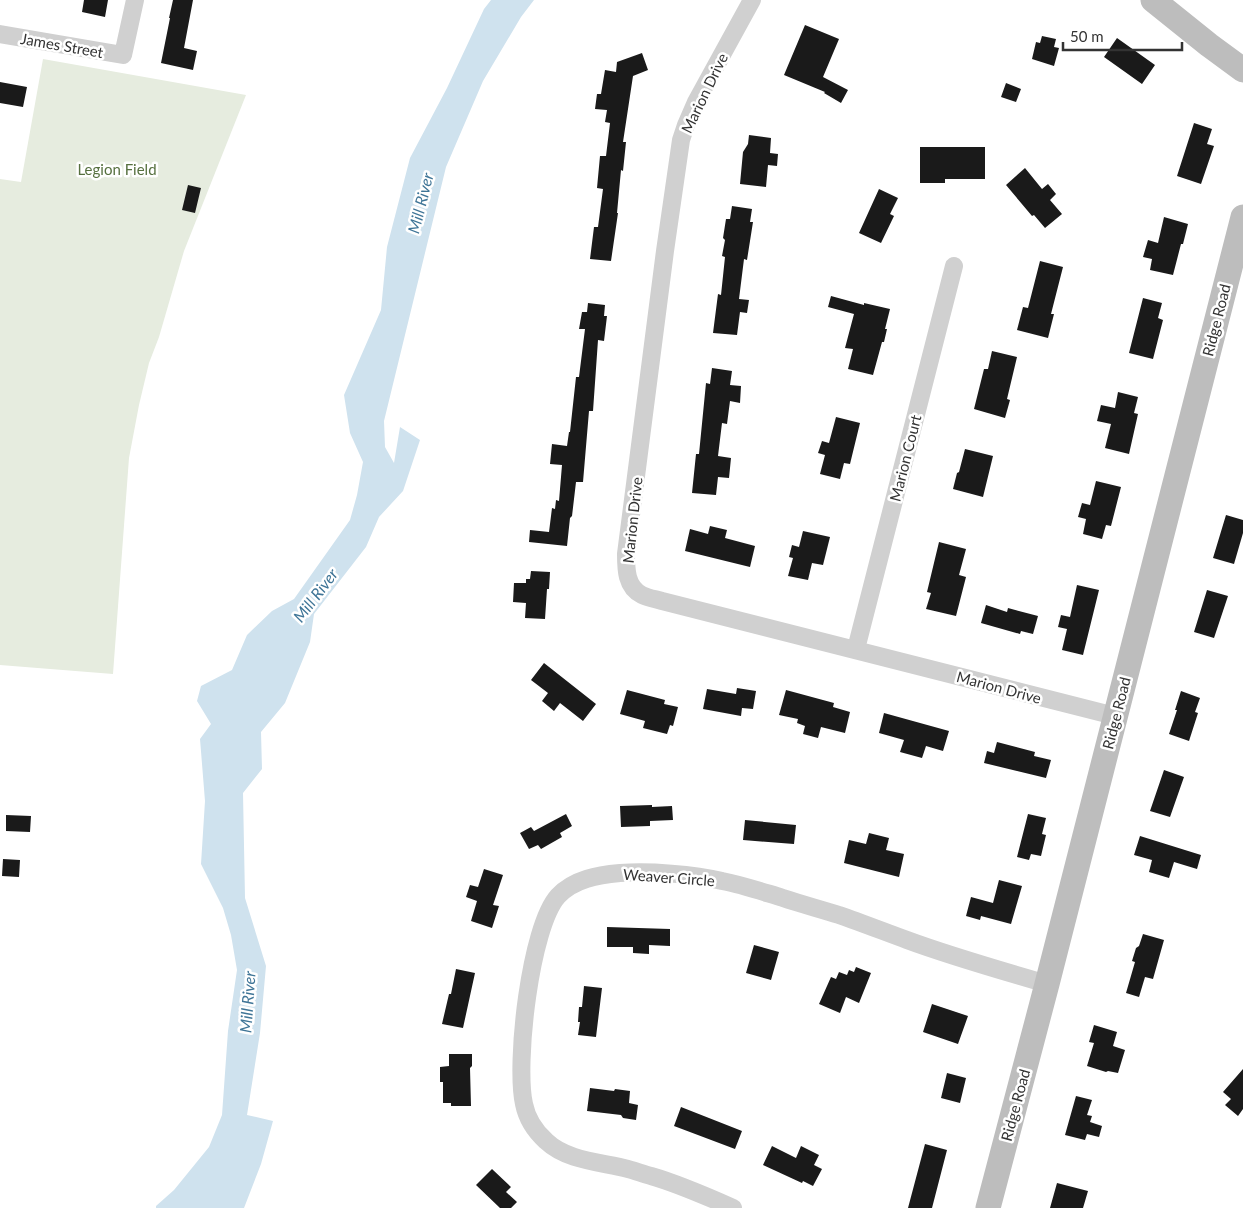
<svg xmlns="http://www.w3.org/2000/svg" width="1243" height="1208" viewBox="0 0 1243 1208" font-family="Lato,sans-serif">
	<rect width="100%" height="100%" fill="#fff"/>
	<!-- green -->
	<path fill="#e6ecdf" d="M 43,59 L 246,95 L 184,251 L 159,337 L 149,363 L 139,405 L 129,458 L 113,674 L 0,665 L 0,179 L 21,182 Z"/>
	<!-- water -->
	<path fill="#cfe2ee" d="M 491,0 L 534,0 L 521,17 L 483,81 L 446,167 L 384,421 L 385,447 L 394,463 L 400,427 L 420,440 L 403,491 L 379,517 L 366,547 L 314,614 L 310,642 L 285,703 L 261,732 L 262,769 L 243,793 L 245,898 L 266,966 L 260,1033 L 247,1115 L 273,1121 L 261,1164 L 244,1208 L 156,1208 L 156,1206 L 174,1190 L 209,1147 L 222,1115 L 228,1031 L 237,970 L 231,935 L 223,908 L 201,864 L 205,801 L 200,739 L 211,724 L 197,701 L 201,686 L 232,670 L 247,635 L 272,611 L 294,599 L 350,520 L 357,495 L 363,462 L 350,433 L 344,395 L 381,310 L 387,247 L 410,158 L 447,88 L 484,9 Z"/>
	<!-- building -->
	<path fill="#1a1a1a" d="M 84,0 L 108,0 L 105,17 L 82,12 Z
		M 173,0 L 193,0 L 184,48 L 197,51 L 193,70 L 161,63 L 170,18 L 169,18 Z
		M 805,25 L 839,39 L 823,77 L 848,90 L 841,103 L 824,93 L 825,92 L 784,75 Z
		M 1042,36 L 1056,39 L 1054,47 L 1059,48 L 1054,66 L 1032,59 L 1036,42 L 1040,43 Z
		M 1117,38 L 1155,65 L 1142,84 L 1104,57 Z
		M 642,53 L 648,70 L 633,76 L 623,142 L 626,142 L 623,171 L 621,170 L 617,213 L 618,213 L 611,261 L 590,259 L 594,227 L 598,227 L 603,189 L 597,188 L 600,156 L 606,156 L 610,123 L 605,122 L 607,110 L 595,109 L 597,94 L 601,94 L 605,70 L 616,72 L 617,62 Z
		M 0,82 L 27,87 L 23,107 L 0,103 Z
		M 1006,83 L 1021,89 L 1016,102 L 1001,97 Z
		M 1194,123 L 1212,129 L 1207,144 L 1214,146 L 1201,184 L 1177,176 Z
		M 749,135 L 771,138 L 770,153 L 778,154 L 777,166 L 768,165 L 766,187 L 740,184 L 743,152 L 748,144 Z
		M 920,147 L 985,147 L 985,179 L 945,179 L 945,183 L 920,183 Z
		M 1025,168 L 1042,189 L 1048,184 L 1056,194 L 1050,200 L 1062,214 L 1045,228 L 1034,215 L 1032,216 L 1006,185 Z
		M 188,185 L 201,188 L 195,213 L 182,210 Z
		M 879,189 L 898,198 L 890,214 L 894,216 L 881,243 L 859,233 Z
		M 732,206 L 752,209 L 750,222 L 753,222 L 747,260 L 744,259 L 739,299 L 749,300 L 747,313 L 740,312 L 737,335 L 713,333 L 718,294 L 721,295 L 725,257 L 722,256 L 725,240 L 723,238 L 726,219 L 730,219 Z
		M 1164,217 L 1188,224 L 1183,244 L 1181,244 L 1173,275 L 1150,270 L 1152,259 L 1143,257 L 1148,240 L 1158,243 Z
		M 1040,261 L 1063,267 L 1051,314 L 1054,314 L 1048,338 L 1017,330 L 1023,307 L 1028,308 Z
		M 831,296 L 864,305 L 864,303 L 890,309 L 885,329 L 887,329 L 884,342 L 882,342 L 873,375 L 848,369 L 853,349 L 845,348 L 854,314 L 828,307 Z
		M 1143,298 L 1162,303 L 1158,318 L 1163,320 L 1153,359 L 1129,353 Z
		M 588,303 L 605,305 L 604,316 L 607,316 L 604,341 L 598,340 L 593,411 L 589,411 L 583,482 L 576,482 L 572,516 L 570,518 L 567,546 L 529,542 L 530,530 L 549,532 L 552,508 L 555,509 L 556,500 L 559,501 L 562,465 L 550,464 L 552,444 L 567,446 L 569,432 L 570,432 L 576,377 L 579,377 L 585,329 L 579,329 L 582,312 L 587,312 Z
		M 992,351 L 1017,357 L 1007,399 L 1010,400 L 1005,418 L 974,409 L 984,369 L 988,369 Z
		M 712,368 L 732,371 L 730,385 L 741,386 L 740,403 L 730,401 L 727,424 L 722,423 L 718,456 L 731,458 L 729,478 L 718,477 L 716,495 L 692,493 L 696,454 L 699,454 L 706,383 L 710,384 Z
		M 1118,392 L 1138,397 L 1134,413 L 1138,414 L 1129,454 L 1105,448 L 1111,424 L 1097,421 L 1101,405 L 1115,408 Z
		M 836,417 L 860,423 L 850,464 L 844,463 L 840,479 L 820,474 L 825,455 L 818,453 L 822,441 L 829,443 Z
		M 965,449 L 993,456 L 983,497 L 953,489 L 957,473 L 959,472 Z
		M 1096,481 L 1121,487 L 1111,526 L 1106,525 L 1102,539 L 1083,534 L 1086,519 L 1078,517 L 1082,503 L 1090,505 Z
		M 1226,515 L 1243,520 L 1243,533 L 1234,564 L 1213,558 Z
		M 710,526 L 727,530 L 725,538 L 755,546 L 750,567 L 685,551 L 690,529 L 708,534 Z
		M 803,531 L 830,537 L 823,565 L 812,563 L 808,580 L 788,576 L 793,558 L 789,557 L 792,545 L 799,547 Z
		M 939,542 L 966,549 L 959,575 L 966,577 L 956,616 L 926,609 L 931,593 L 927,592 Z
		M 531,571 L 550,572 L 549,589 L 547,589 L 545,619 L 525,618 L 526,603 L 513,602 L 514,583 L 526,583 L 526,579 L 530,579 Z
		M 1077,585 L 1099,590 L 1083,655 L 1062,650 L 1067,629 L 1058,627 L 1061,615 L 1070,617 Z
		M 1207,590 L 1228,596 L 1214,638 L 1194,632 Z
		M 986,605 L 1007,612 L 1008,608 L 1038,616 L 1033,634 L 1021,631 L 1020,634 L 981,623 Z
		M 544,663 L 596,704 L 583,721 L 560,703 L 554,711 L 542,701 L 548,693 L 531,680 Z
		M 737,688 L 756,691 L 753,709 L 742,708 L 741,716 L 703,709 L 707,689 L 736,694 Z
		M 627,690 L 665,700 L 664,704 L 678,707 L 673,726 L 670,725 L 667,734 L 643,728 L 645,721 L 620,714 Z
		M 786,690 L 834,703 L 833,707 L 850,712 L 845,733 L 821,727 L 818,738 L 803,734 L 805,726 L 797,723 L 798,719 L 779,715 Z
		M 1181,691 L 1200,698 L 1195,712 L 1198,713 L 1189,741 L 1169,734 L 1177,710 L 1175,710 Z
		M 884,713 L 949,731 L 943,751 L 926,746 L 922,758 L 900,752 L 904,740 L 879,733 Z
		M 997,742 L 1035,752 L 1034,756 L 1051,760 L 1046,778 L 984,763 L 987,751 L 994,753 Z
		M 1164,770 L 1184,777 L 1170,817 L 1150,811 Z
		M 652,805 L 652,807 L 672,806 L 673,820 L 650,821 L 650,826 L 621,827 L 620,806 Z
		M 566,814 L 572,826 L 560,833 L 562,837 L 541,849 L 538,845 L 529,849 L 520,833 L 531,827 L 534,831 Z
		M 1028,814 L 1046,818 L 1042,834 L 1046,835 L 1041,856 L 1031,854 L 1029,860 L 1017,857 Z
		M 6,815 L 31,816 L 30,832 L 6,831 Z
		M 745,820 L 796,825 L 794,844 L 743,840 Z
		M 869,833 L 889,838 L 886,850 L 904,854 L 899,877 L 844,863 L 849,840 L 866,844 Z
		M 1140,836 L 1201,855 L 1197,869 L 1174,862 L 1169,878 L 1149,872 L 1152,860 L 1134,855 Z
		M 3,859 L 20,860 L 19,877 L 2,876 Z
		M 484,869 L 503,875 L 493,905 L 499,906 L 492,928 L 471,921 L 477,901 L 466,897 L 470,885 L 478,887 Z
		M 999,880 L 1022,886 L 1011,924 L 981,916 L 980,920 L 966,916 L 971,897 L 993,903 Z
		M 607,927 L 670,929 L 670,946 L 649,945 L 649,954 L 633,953 L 633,947 L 607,947 Z
		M 1143,934 L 1164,940 L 1153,979 L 1145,977 L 1139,997 L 1126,993 L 1135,962 L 1132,961 L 1136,948 L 1139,946 Z
		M 754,945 L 779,952 L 771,980 L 746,973 Z
		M 856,967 L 871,973 L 859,1003 L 846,997 L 840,1013 L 819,1004 L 831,977 L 836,979 L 839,972 L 847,975 L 849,970 L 854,972 Z
		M 456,969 L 475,973 L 463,1028 L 442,1024 L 449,994 L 451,994 Z
		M 584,986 L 602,988 L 596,1037 L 578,1035 L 580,1022 L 578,1022 L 579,1007 L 582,1007 Z
		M 932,1004 L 968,1016 L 958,1044 L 923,1032 Z
		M 1094,1025 L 1117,1032 L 1113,1046 L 1125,1050 L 1118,1073 L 1108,1071 L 1106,1072 L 1087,1066 L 1094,1043 L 1089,1042 Z
		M 449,1054 L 472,1054 L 472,1066 L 470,1068 L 471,1106 L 451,1106 L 451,1103 L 443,1103 L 443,1082 L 440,1082 L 440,1067 L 449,1066 Z
		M 1243,1069 L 1243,1109 L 1238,1116 L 1225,1105 L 1231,1099 L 1223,1092 Z
		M 947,1073 L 966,1078 L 960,1103 L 941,1098 Z
		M 590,1088 L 614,1091 L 615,1089 L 630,1091 L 629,1103 L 638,1105 L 636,1120 L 623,1118 L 621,1115 L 587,1111 Z
		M 1076,1096 L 1092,1100 L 1087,1115 L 1092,1116 L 1090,1122 L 1102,1126 L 1099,1137 L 1087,1134 L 1085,1140 L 1065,1135 Z
		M 681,1107 L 742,1131 L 735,1149 L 674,1126 Z
		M 925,1144 L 947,1150 L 932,1208 L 908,1208 Z
		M 772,1146 L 796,1158 L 801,1146 L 819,1155 L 814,1165 L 822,1169 L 813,1186 L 803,1181 L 802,1183 L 763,1165 Z
		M 492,1169 L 511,1187 L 506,1192 L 517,1202 L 511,1208 L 500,1208 L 476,1185 Z
		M 1057,1183 L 1088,1191 L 1083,1208 L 1050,1208 Z"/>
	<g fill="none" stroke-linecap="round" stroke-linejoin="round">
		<!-- street -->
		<path stroke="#d0d0d0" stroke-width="18" d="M 752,0 L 696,102 L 686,125 L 681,140 L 665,251 L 626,554 C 626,569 626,587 642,595 C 648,598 655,599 662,601 L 1115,716
			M 0,34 L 123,55 L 135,0
			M 856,649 L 954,266
			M 733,1208 C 706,1196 679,1184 651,1176 C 643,1174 636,1171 628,1169 C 601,1162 567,1161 546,1141 C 535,1131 527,1119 524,1104 C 515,1064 530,927 558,896 C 574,879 598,875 620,873 C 650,871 693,874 722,881 C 743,885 763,892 783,898 C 801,904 820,909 839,915 C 862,923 885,932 907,940 C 953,957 1000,970 1047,984"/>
		<!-- secondary -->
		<path stroke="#bdbdbd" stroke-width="25" d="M 1153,0 L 1209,45 L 1243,70
			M 988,1208 L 1047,984 L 1243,217"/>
	</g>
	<g text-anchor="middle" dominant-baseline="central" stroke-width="5" stroke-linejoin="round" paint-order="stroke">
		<!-- street labels -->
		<g font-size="15" fill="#333" stroke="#fff">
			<text transform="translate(62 45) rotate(10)">James Street</text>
			<text transform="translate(704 93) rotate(-64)">Marion Drive</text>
			<text transform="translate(1216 320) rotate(-76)">Ridge Road</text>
			<text transform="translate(905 458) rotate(-76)">Marion Court</text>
			<text transform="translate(632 520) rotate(-84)">Marion Drive</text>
			<text transform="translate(999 687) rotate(15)">Marion Drive</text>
			<text transform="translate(1116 713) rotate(-76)">Ridge Road</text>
			<text transform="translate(669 877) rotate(4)">Weaver Circle</text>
			<text transform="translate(1015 1105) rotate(-75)">Ridge Road</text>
		</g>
		<!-- park labels -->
		<g font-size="15" fill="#56703f" stroke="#fff">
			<text x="117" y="169">Legion Field</text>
		</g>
		<!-- water labels -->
		<g font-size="16" font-style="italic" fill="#3f7597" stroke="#fff">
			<text transform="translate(420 203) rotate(-76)">Mill River</text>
			<text transform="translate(315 595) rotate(-53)">Mill River</text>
			<text transform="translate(247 1002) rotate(-86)">Mill River</text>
		</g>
	</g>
	<!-- scale -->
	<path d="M1063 42v8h119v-8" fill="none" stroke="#333333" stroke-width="2.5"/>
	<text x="1070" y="42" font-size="15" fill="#333333" stroke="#ffffff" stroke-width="4" paint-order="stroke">50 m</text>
</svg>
